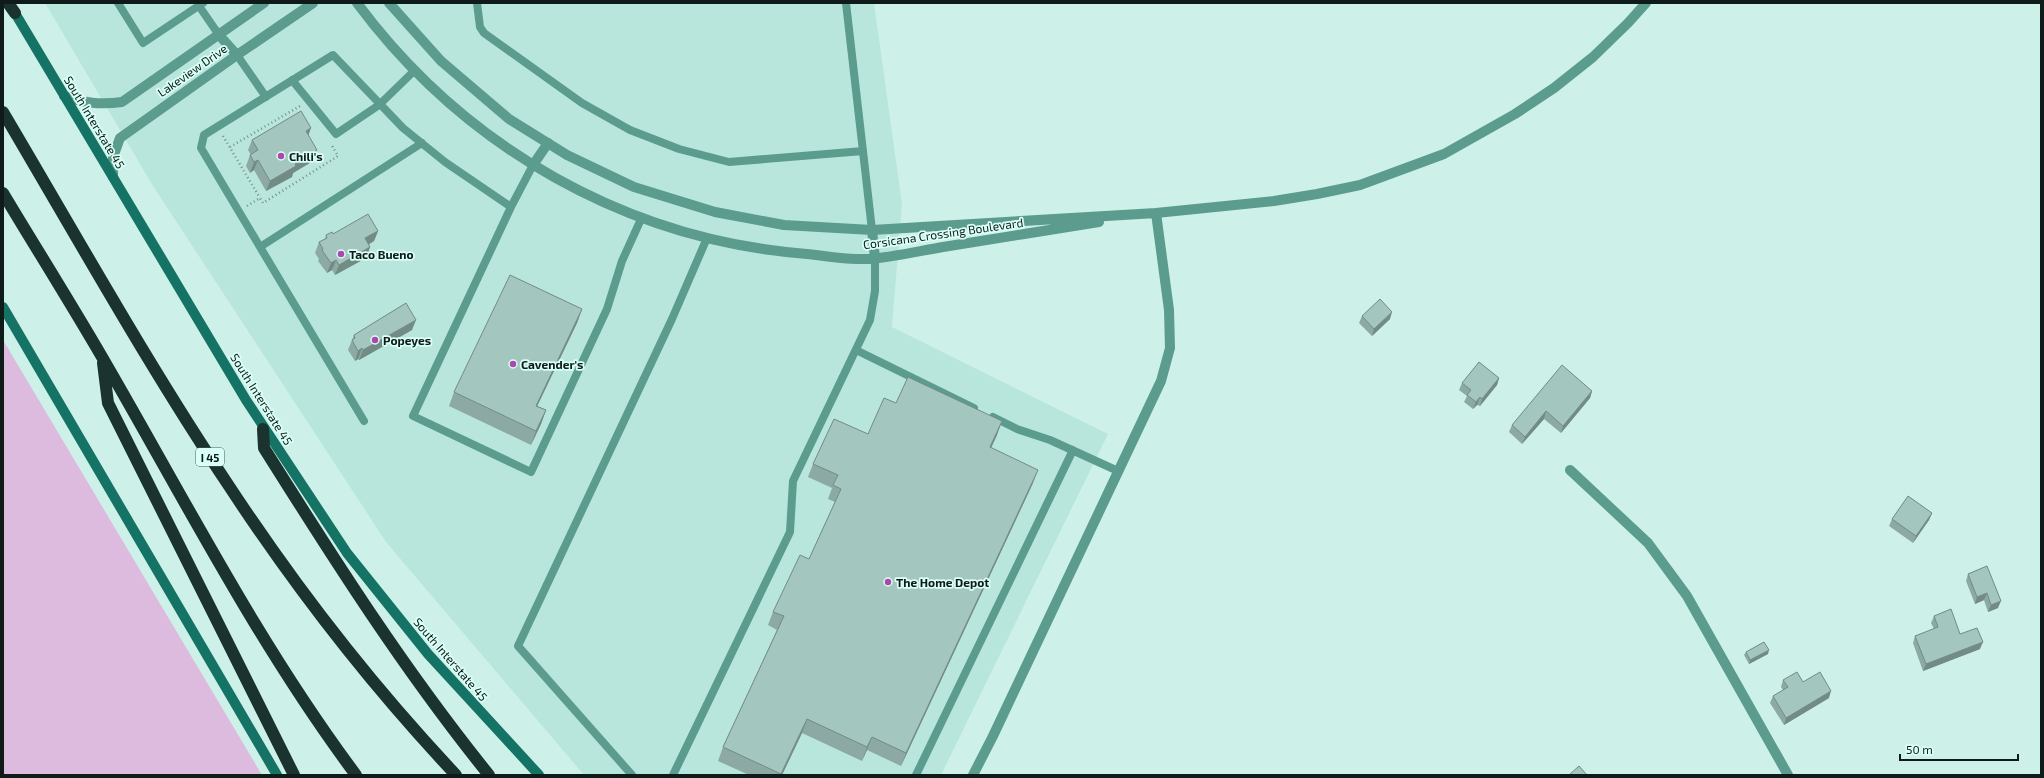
<svg xmlns="http://www.w3.org/2000/svg" width="2044" height="778" viewBox="0 0 2044 778" font-family="'Exo 2',sans-serif">
	<rect width="100%" height="100%" fill="#cdf1e8"/>
	<!-- built -->
	<path fill="#b9e6dc" d="M 45,3 L 874,3 L 902,204 L 892,327 L 1108,434 L 941,775 L 584,775 L 386,542 L 153,186 Z"/>
	<!-- green -->
	<path fill="#ddbbde" d="M 3,340 L 262,775 L 3,775 Z"/>
	<g fill="none" stroke-linecap="round" stroke-linejoin="round">
		<!-- path -->
		<path stroke="#76908a" stroke-width="2.5" stroke-dasharray="1 3" stroke-linecap="butt" d="M 223,136 L 260,198
			M 230,147 L 300,106
			M 247,206 L 260,198 L 263,203 L 338,156 L 331,144"/>
		<!-- service -->
		<path stroke="#5b9c8f" stroke-width="8" d="M 118,3 L 143,43 L 203,3
			M 477,3 L 480,27 L 484,33 L 582,103 L 630,130 L 679,149 L 729,162 L 863,151
			M 846,3 L 872,230
			M 199,6 L 219,35
			M 237,55 L 266,97
			M 292,80 L 336,134 L 379,105 L 414,71
			M 533,165 L 511,207 L 413,416 L 531,472 L 607,309 L 622,261 L 642,217
			M 260,247 L 201,148 L 204,135 L 333,55 L 403,128 L 445,162 L 511,207
			M 856,350 L 974,408
			M 993,417 L 1017,429 L 1050,440 L 1118,471
			M 364,421 L 260,247 L 422,143
			M 632,775 L 518,646 L 672,319 L 707,238
			M 673,775 L 790,532 L 793,481 L 870,320 L 875,291 L 875,258
			M 916,775 L 1073,450"/>
		<!-- minor -->
		<path stroke="#5b9c8f" stroke-width="10" d="M 219,35 L 237,55
			M 533,165 L 548,143
			M 872,230 L 875,258
			M 1570,470 L 1648,543 L 1687,596 L 1788,775"/>
		<!-- tertiary -->
		<path stroke="#5b9c8f" stroke-width="10" d="M 357,3 C 465,148 627,240 807,254 C 827,256 849,260 869,259 C 894,257 919,251 943,247 C 995,239 1047,230 1099,222
			M 389,3 L 441,61 L 509,119 L 567,155 L 634,187 L 715,212 L 784,225 L 872,230 L 1156,213 L 1274,201 L 1317,194 L 1360,185 L 1444,154 L 1515,114 L 1554,88 L 1593,57 L 1628,23 L 1646,3
			M 64,96 C 84,103 100,105 122,102 L 264,3
			M 113,177 L 113,157 L 120,138 L 237,55 L 313,3
			M 973,775 L 993,736 L 1161,381 L 1170,348 L 1169,310 L 1156,213"/>
		<!-- secondary -->
		<path stroke="#147364" stroke-width="10" d="M 12,8 L 246,400 L 347,553 L 428,654 L 539,775
			M 3,307 L 277,775"/>
		<!-- motorway -->
		<path stroke="#1b332e" stroke-width="12" d="M 8,3 L 15,13
			M 3,112 C 77,237 148,365 229,486 C 296,588 372,686 456,775
			M 3,193 C 36,248 70,302 102,357 C 184,498 258,644 356,775
			M 103,363 L 108,403 L 294,775
			M 263,429 L 264,448 C 335,561 405,671 489,775"/>
	</g>
	<!-- wall -->
	<path fill="#8caaa3" d="M 308,136 L 313,161 L 293,173 L 292,177 L 266,191 L 254,170 L 250,173 L 246,166 L 250,155 L 251,155 L 248,150 L 252,140 Z
		M 378,231 L 374,241 L 368,245 L 370,247 L 366,258 L 335,275 L 332,270 L 327,273 L 318,261 L 319,259 L 315,253 L 319,242 L 325,239 L 326,235 Z
		M 582,309 L 577,323 L 537,406 L 546,410 L 541,424 L 531,445 L 449,406 L 454,392 Z
		M 1362,316 L 1390,319 L 1372,336 L 1359,323 Z
		M 412,330 L 359,360 L 358,359 L 355,361 L 348,350 L 354,335 Z
		M 1499,378 L 1497,385 L 1480,406 L 1477,405 L 1473,409 L 1464,402 L 1467,396 L 1459,390 L 1462,383 Z
		M 1592,391 L 1590,398 L 1561,433 L 1544,419 L 1522,444 L 1509,432 L 1512,425 Z
		M 896,403 L 997,435 L 991,448 L 1033,483 L 901,766 L 867,750 L 862,761 L 802,733 L 782,775 L 749,775 L 718,761 L 723,747 L 777,630 L 768,625 L 773,612 L 809,559 L 835,502 L 828,499 L 832,488 L 808,477 L 813,464 L 868,434 Z
		M 1932,513 L 1929,520 L 1913,543 L 1889,526 L 1892,519 Z
		M 1987,566 L 1998,608 L 1988,612 L 1984,600 L 1975,604 L 1966,581 L 1968,574 Z
		M 1934,616 L 1960,634 L 1980,649 L 1923,671 L 1913,643 L 1915,636 L 1934,629 L 1931,623 Z
		M 1746,652 L 1768,654 L 1749,664 L 1744,655 Z
		M 1783,680 L 1803,682 L 1829,698 L 1784,725 L 1770,703 L 1773,696 L 1783,690 L 1781,687 Z"/>
	<!-- shaded-wall -->
	<path fill="#728b85" d="M 311,128 L 307,139 L 306,131 Z
		M 317,150 L 313,161 L 293,173 L 292,177 L 266,191 L 270,181 L 295,164 Z
		M 258,160 L 254,170 L 250,173 L 254,162 Z
		M 378,231 L 374,241 L 361,249 L 365,238 Z
		M 370,247 L 366,258 L 335,275 L 339,265 Z
		M 336,260 L 332,270 L 327,273 L 331,263 Z
		M 582,309 L 577,323 L 531,419 L 536,406 Z
		M 1392,312 L 1390,319 L 1372,336 L 1374,329 Z
		M 416,320 L 412,330 L 359,360 L 363,350 Z
		M 362,348 L 358,359 L 355,361 L 358,351 Z
		M 1499,378 L 1497,385 L 1480,406 L 1482,399 Z
		M 1592,391 L 1590,398 L 1561,433 L 1563,426 Z
		M 1480,397 L 1477,405 L 1473,409 L 1476,402 Z
		M 546,410 L 541,424 L 531,445 L 536,431 Z
		M 1546,411 L 1544,419 L 1522,444 L 1525,437 Z
		M 1002,421 L 997,435 L 985,461 L 990,447 Z
		M 1038,470 L 1033,483 L 901,766 L 906,753 Z
		M 1932,513 L 1929,520 L 1913,543 L 1916,536 Z
		M 1987,593 L 1984,600 L 1975,604 L 1977,597 Z
		M 2001,601 L 1998,608 L 1988,612 L 1991,605 Z
		M 1983,642 L 1980,649 L 1923,671 L 1926,664 Z
		M 1769,650 L 1768,654 L 1749,664 L 1750,660 Z
		M 1831,691 L 1829,698 L 1784,725 L 1786,718 Z
		M 807,719 L 802,733 L 782,775 L 781,775 Z
		M 872,737 L 867,750 L 862,761 L 867,747 Z"/>
	<!-- building -->
	<path fill="#a3c6be" stroke="#728b85" d="M 301,111 L 311,128 L 306,131 L 317,150 L 295,164 L 296,166 L 270,181 L 258,160 L 254,162 L 250,155 L 258,150 L 252,140 Z
		M 368,214 L 378,231 L 365,238 L 370,247 L 339,265 L 336,260 L 331,263 L 322,250 L 323,249 L 319,242 L 327,238 L 326,235 L 332,232 L 333,234 Z
		M 510,275 L 582,309 L 536,406 L 546,410 L 536,431 L 454,392 Z
		M 1380,299 L 1392,312 L 1374,329 L 1362,316 Z
		M 406,303 L 416,320 L 363,350 L 362,348 L 358,351 L 352,340 L 355,338 L 354,335 Z
		M 1479,362 L 1499,378 L 1482,399 L 1480,397 L 1476,402 L 1467,395 L 1471,390 L 1462,383 Z
		M 1562,365 L 1592,391 L 1563,426 L 1546,411 L 1525,437 L 1512,425 Z
		M 908,377 L 1002,421 L 990,447 L 1038,470 L 906,753 L 872,737 L 867,747 L 807,719 L 781,774 L 723,747 L 784,616 L 773,612 L 800,555 L 809,559 L 841,489 L 833,485 L 838,475 L 813,464 L 834,419 L 868,434 L 884,398 L 896,403 Z
		M 1908,496 L 1932,513 L 1916,536 L 1892,519 Z
		M 1987,566 L 2001,601 L 1991,605 L 1987,593 L 1977,597 L 1968,574 Z
		M 1951,609 L 1960,634 L 1977,628 L 1983,642 L 1926,664 L 1915,636 L 1938,627 L 1934,616 Z
		M 1764,642 L 1769,650 L 1750,660 L 1746,652 Z
		M 1797,672 L 1803,682 L 1820,672 L 1831,691 L 1786,718 L 1773,696 L 1788,687 L 1783,680 Z
		M 1579,766 L 1587,775 L 1569,775 Z"/>
	<!-- markers -->
	<g fill="#aa48af" stroke="#dafff6" stroke-width="1.5">
		<circle cx="281" cy="156" r="4"/>
		<circle cx="341" cy="254" r="4"/>
		<circle cx="375" cy="340" r="4"/>
		<circle cx="513" cy="364" r="4"/>
		<circle cx="888" cy="582" r="4"/>
	</g>
	<g text-anchor="middle" dominant-baseline="central" stroke-width="3.5" stroke-linejoin="round" paint-order="stroke">
		<!-- shield labels -->
		<rect fill="#dafff6" stroke="#4b5f5b" stroke-width="1" x="196" y="448" width="28" height="18" rx="3"/>
		<g font-size="11" font-weight="bold" fill="#0e1b18">
			<text x="210" y="457">I 45</text>
		</g>
		<!-- street labels -->
		<g font-size="12" fill="#0e1b18" stroke="#dafff6">
			<text transform="translate(192 70) rotate(-35)">Lakeview Drive</text>
			<text transform="translate(95 122) rotate(59)">South Interstate 45</text>
			<text transform="translate(943 233) rotate(-8)">Corsicana Crossing Boulevard</text>
			<text transform="translate(262 399) rotate(58)">South Interstate 45</text>
			<text transform="translate(451 659) rotate(49)">South Interstate 45</text>
		</g>
		<!-- poi labels -->
		<g font-size="12" font-weight="bold" fill="#0e1b18" stroke="#dafff6" text-anchor="start">
			<text x="289" y="156">Chili's</text>
			<text x="349" y="254">Taco Bueno</text>
			<text x="383" y="340">Popeyes</text>
			<text x="521" y="364">Cavender's</text>
			<text x="896" y="582">The Home Depot</text>
		</g>
	</g>
	<!-- border -->
	<rect width="2044" height="778" fill="none" stroke="#0e1b18" stroke-width="8"/>
	<!-- scale -->
	<path d="M1900 754v6h118v-6" fill="none" stroke="#0e1b18" stroke-width="2"/>
	<text x="1906" y="754" font-size="12" fill="#0e1b18" stroke="#dafff6" stroke-width="3" paint-order="stroke">50 m</text>
</svg>
